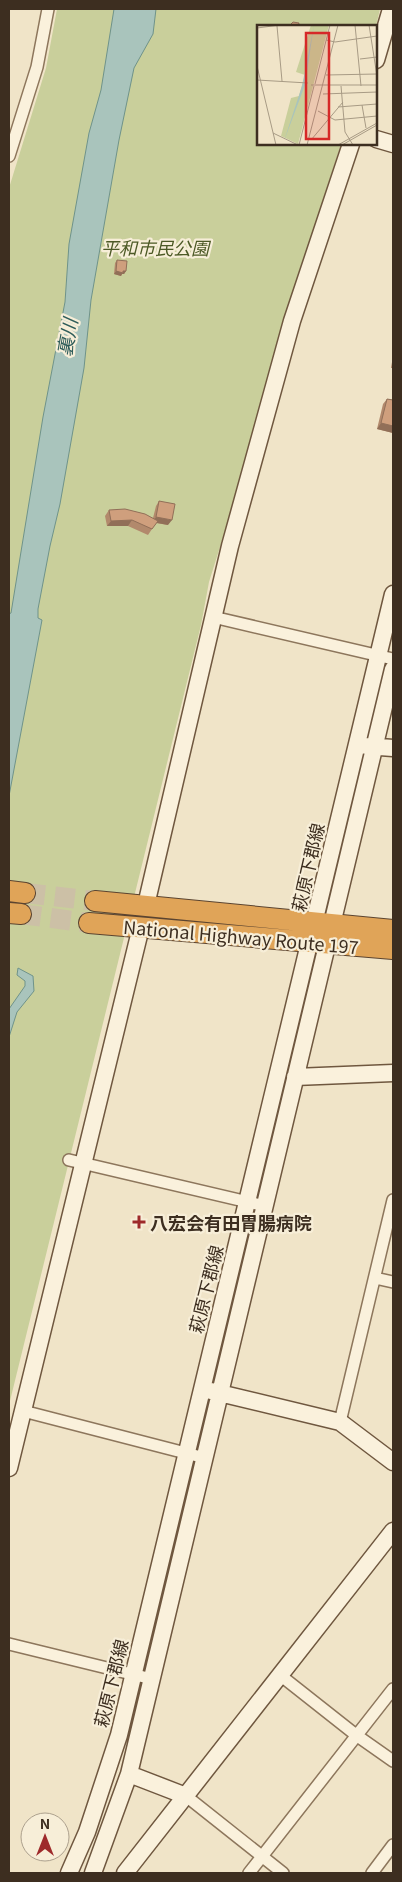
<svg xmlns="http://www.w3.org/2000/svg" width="402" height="1882" viewBox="0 0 402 1882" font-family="Georgia,'Noto Sans JP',serif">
	<rect width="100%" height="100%" fill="#f0e4c8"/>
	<!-- green -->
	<path fill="#c9cf9b" d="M 57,9 L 380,9 L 376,26 L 258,26 L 258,144 L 341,144 L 288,309 L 242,477 L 209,582 L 201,625 L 9,1405 L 9,188 L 46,68 Z"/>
	<!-- water -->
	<path fill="#a9c4bc" stroke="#6f938a" d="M 114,9 L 156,9 L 153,34 L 134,68 L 119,140 L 91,300 L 84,368 L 60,504 L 50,546 L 38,609 L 38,618 L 42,620 L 9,796 L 9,614 L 11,613 L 43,417 L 65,302 L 69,244 L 89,133 L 101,90 Z
		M 18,968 L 33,976 L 34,991 L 17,1012 L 9,1037 L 9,1009 L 25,986 L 25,981 L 17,975 Z"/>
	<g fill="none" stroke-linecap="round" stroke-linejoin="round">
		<!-- highway-tunnel -->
		<path stroke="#ccc0a6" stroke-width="20" stroke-dasharray="20 10" stroke-linecap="butt" d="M 25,893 L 95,901
			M 21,914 L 89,923"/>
		<defs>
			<path id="street" d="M 9,156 L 37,67 L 48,9
				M 213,617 L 393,659
				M 69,1160 L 265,1206
				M 375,1278 L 393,1282
				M 23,1411 L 205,1458
				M 340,1422 L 393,1200
				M 9,1644 L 152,1679
				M 280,1675 L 356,1735 L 393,1761
				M 186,1796 L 283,1873
				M 249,1873 L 393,1689
				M 372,1873 L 393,1845"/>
			<path id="secondary" d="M 376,60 L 391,9
				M 376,139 L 393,144
				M 366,746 L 393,748
				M 146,905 L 230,546 L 292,321 L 351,144
				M 295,1077 L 393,1073
				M 211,1391 L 340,1422 L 393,1462
				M 9,1468 L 141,927
				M 129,1774 L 186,1796
				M 69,1873 L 87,1832 L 119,1735 L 393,594
				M 93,1873 L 129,1774 L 393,669
				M 125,1873 L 393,1531"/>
			<path id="highway" d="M 9,891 L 25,893
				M 95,901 L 393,930
				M 9,913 L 21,914
				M 89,923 L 393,949"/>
		</defs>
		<!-- street casing -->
		<use href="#street" stroke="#8d765c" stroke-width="14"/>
		<!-- secondary casing -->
		<use href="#secondary" stroke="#6f573f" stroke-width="19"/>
		<!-- highway casing -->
		<use href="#highway" stroke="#5b4430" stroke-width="22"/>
		<!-- street -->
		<use href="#street" stroke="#faf1dc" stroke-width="11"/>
		<!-- secondary -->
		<use href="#secondary" stroke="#faf1dc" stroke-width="16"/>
		<!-- highway -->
		<use href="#highway" stroke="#e0a458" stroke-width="20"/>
	</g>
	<!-- wall -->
	<path fill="#b2896c" d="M 117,260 L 126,271 L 124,274 L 122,274 L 121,276 L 114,274 L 115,263 Z
		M 393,356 L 393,368 L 391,368 Z
		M 387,399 L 393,400 L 393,433 L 377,429 L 383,404 Z
		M 159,501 L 168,525 L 156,523 L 148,535 L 128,526 L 107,526 L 105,516 L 109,510 L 153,518 L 156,506 Z"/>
	<!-- shaded-wall -->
	<path fill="#916f58" d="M 116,271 L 126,271 L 124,274 L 122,274 L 121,276 L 114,274 Z
		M 381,423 L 393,426 L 393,433 L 377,429 Z
		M 156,517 L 172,520 L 168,525 L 152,522 Z
		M 132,520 L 128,526 L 107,526 L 111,521 Z"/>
	<!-- building -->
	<path fill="#cf9f7d" stroke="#916f58" d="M 293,22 L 299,23 L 298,26 L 285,26 L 286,25 L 290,25 Z
		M 117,260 L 127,261 L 126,271 L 123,271 L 123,273 L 116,271 Z
		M 387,399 L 393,400 L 393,426 L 381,423 Z
		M 159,501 L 175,504 L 172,520 L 156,517 Z
		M 125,509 L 145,514 L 158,521 L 152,529 L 132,520 L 111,521 L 109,510 Z"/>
	<!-- markers -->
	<path fill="#9e2a2b" stroke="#f7eed8" stroke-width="2" d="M136.5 1214.5h5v5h5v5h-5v5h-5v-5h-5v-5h5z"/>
	<g text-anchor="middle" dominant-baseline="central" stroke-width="4.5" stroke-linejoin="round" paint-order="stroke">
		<!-- park labels -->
		<g font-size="18" font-style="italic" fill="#4d5a26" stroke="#f7eed8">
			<text x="155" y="247">平和市民公園</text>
		</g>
		<!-- street labels -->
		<g font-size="18" fill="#3d2e20" stroke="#f7eed8">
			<text transform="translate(307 867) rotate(-77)">萩原下郡線</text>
			<text transform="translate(241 936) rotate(5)">National Highway Route 197</text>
			<text transform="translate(205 1289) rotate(-76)">萩原下郡線</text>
			<text transform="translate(110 1683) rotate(-76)">萩原下郡線</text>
		</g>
		<!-- poi labels -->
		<g font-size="18" font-weight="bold" fill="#3d2e20" stroke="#f7eed8" text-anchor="start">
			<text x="150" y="1222">八宏会有田胃腸病院</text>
		</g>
		<!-- water labels -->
		<g font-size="19" font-style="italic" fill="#2f5d5a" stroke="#f7eed8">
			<text transform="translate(66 337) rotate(-80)">裏川</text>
		</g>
	</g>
	<!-- overview -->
	<g transform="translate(257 25)">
		<rect width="120" height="120" fill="#f0e4c8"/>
		<path d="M 54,0 L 72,0 L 41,119 L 24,111 L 34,73 L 42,71 L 45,60 L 48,50 L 39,47 Z" fill="#c9cf9b"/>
		<path d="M 57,0 L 48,60 L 27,116 L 45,61 Z" fill="#a9c4bc"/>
		<path fill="none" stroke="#a89b85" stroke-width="1" d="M 98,0 L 104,61M 112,0 L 120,51M 20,1 L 25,56M 0,3 L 23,0M 69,15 L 78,17 L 120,11M 103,34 L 120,32M 0,41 L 19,120M 69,50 L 120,49M 0,55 L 51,58M 58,59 L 73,0M 54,60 L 120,60M 84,61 L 88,107 L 96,120M 66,69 L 120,67M 105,80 L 109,103M 81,82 L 120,79M 61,86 L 78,95 L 120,91M 16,108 L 41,120M 54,115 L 86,77M 42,120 L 57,61M 50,120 L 81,0M 81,120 L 120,98M 85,120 L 120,100"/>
		<path fill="#d62828" fill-opacity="0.15" stroke="#d62828" stroke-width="2.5" d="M 49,8 L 72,8 L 72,114 L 49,114 Z"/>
		<rect width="120" height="120" fill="none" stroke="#3d2e20" stroke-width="2.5"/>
	</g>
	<!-- border -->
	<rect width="402" height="1882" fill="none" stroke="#3d2e20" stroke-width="20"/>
	<!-- north arrow -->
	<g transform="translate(45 1837)"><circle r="24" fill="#f7eed8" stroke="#ada18e"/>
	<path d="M0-4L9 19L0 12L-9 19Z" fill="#9e2a2b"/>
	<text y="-8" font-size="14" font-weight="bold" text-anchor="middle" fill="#3d2e20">N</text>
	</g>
</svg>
